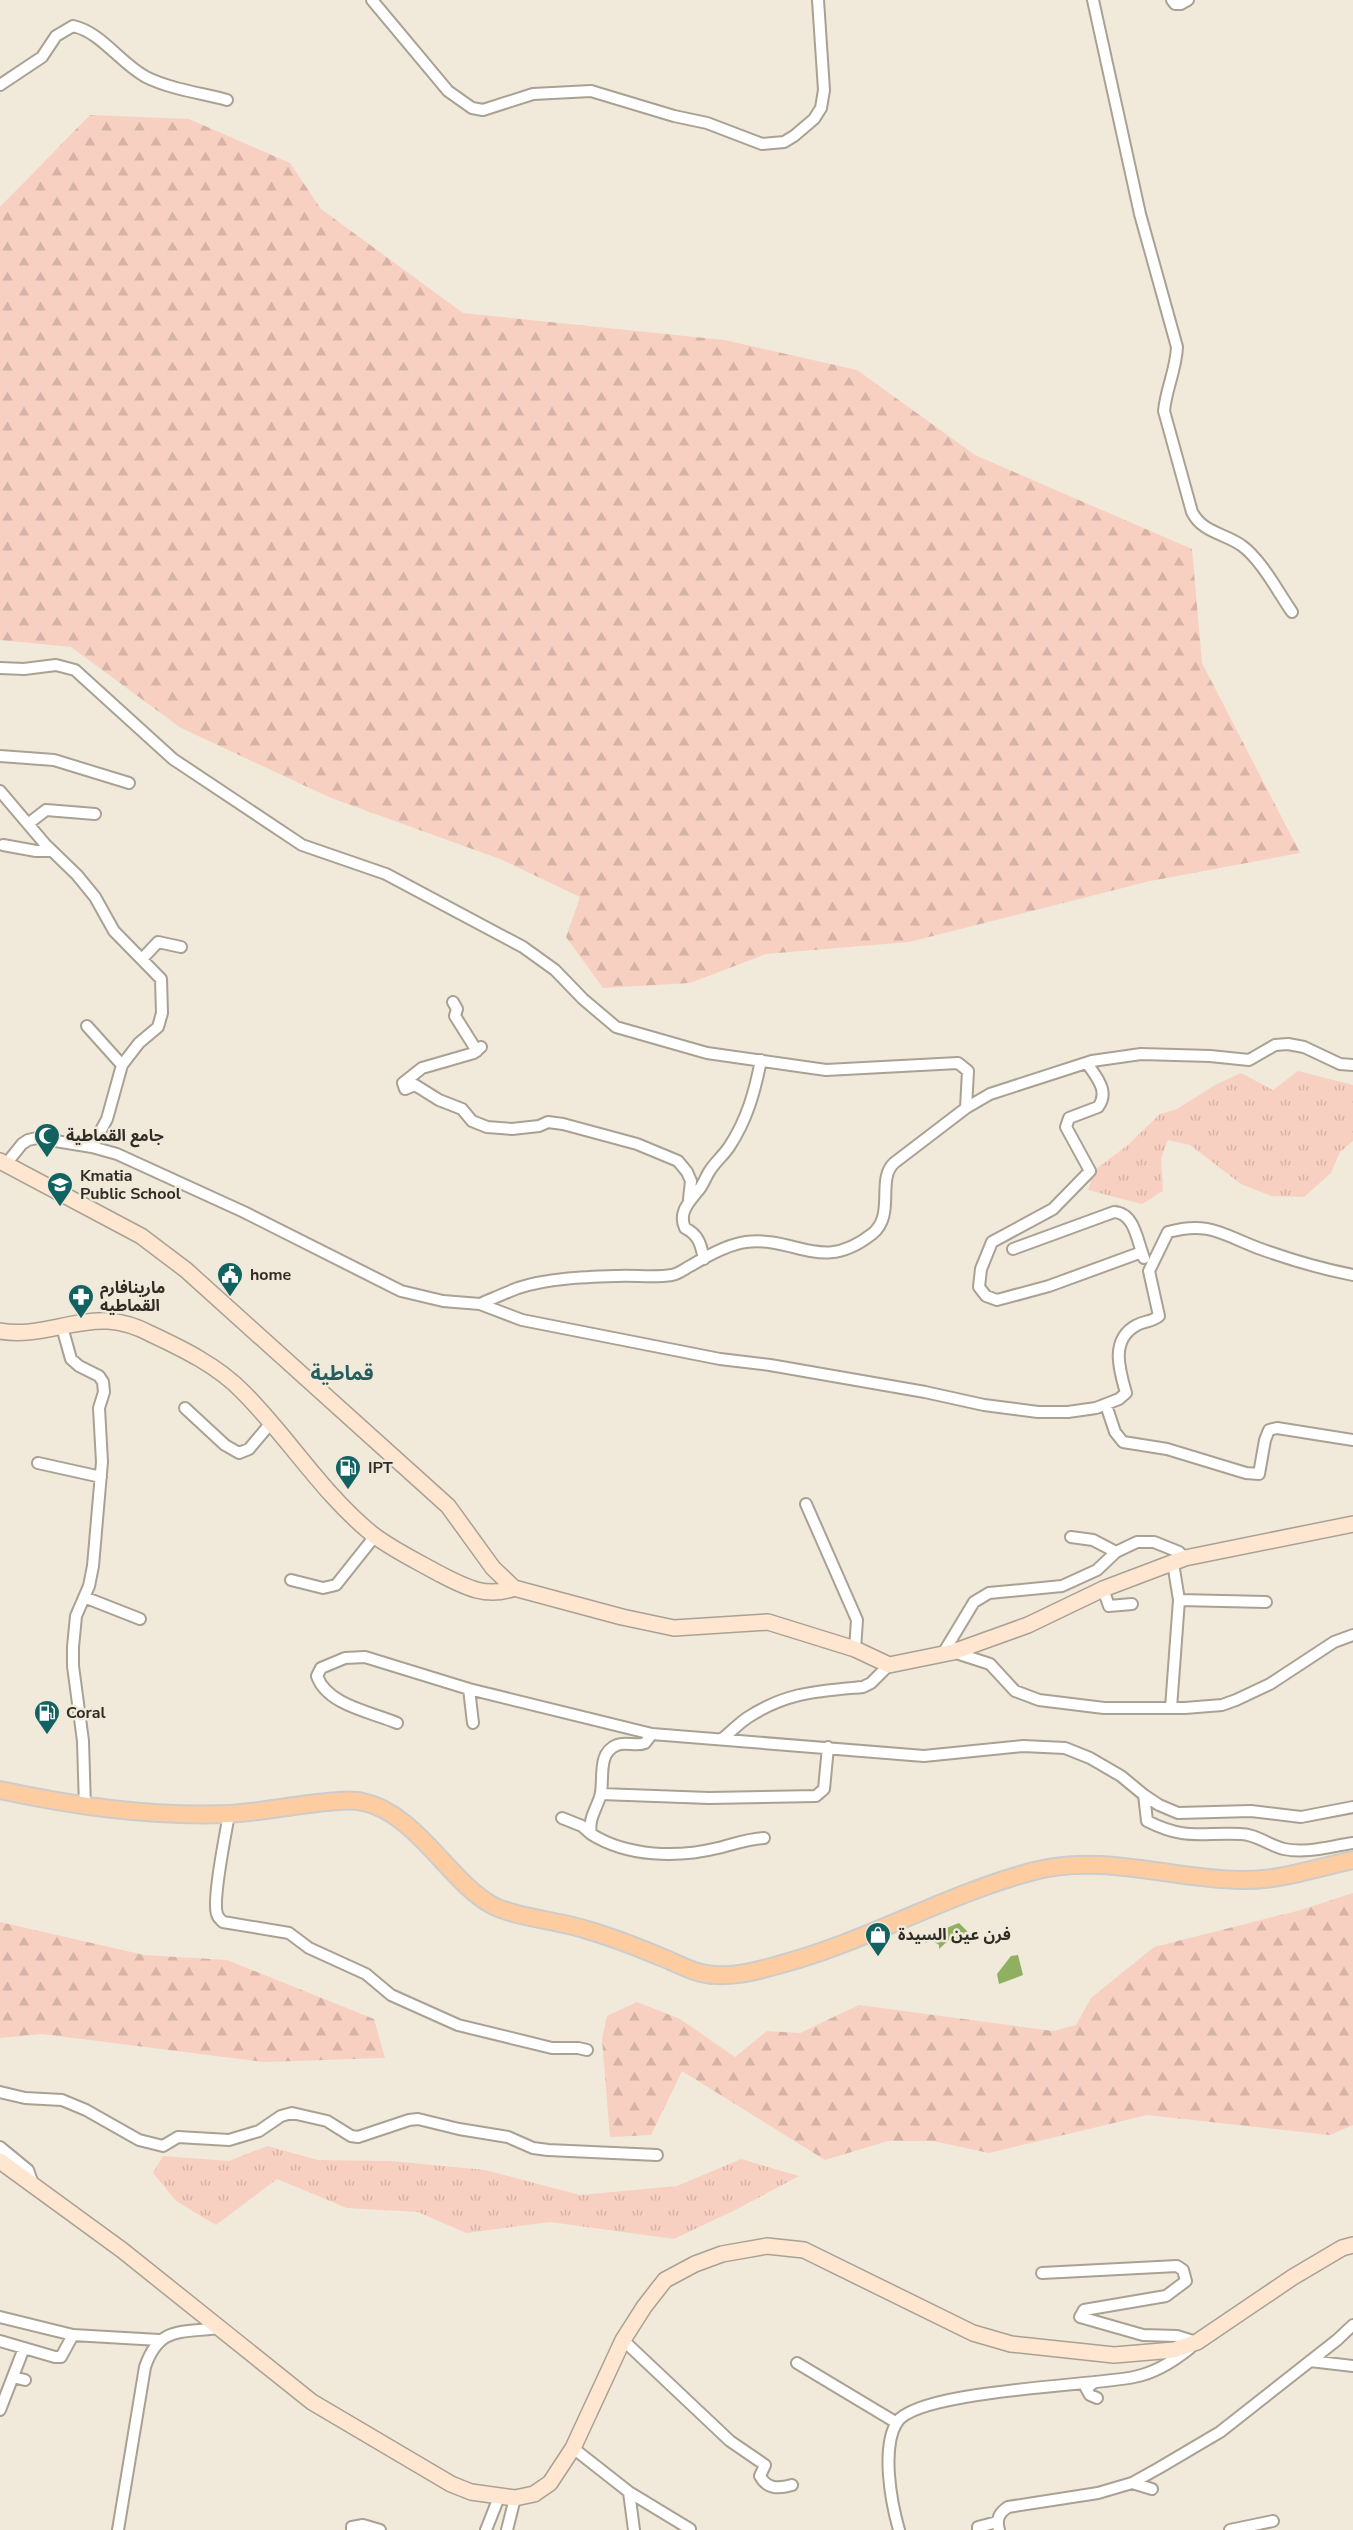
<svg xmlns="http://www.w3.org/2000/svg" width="1353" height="2530" viewBox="0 0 1353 2530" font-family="'Nunito Sans','Noto Sans Arabic',sans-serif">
	<defs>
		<pattern id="grass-tufts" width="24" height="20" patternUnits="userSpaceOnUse" patternTransform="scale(1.5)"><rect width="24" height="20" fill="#f8d0c2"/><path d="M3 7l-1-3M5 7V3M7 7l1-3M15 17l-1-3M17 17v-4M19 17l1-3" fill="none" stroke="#d5b3a7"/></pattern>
		<pattern id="forest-firs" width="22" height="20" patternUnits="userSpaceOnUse" patternTransform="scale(1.5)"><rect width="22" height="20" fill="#f8d0c2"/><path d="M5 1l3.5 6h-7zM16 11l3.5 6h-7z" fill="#d5b3a7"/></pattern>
	</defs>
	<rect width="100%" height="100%" fill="#f1e9d9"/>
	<!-- grass -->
	<path fill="url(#grass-tufts)" d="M 1298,1071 L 1353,1085 L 1353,1141 L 1340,1152 L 1331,1173 L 1304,1197 L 1271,1196 L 1241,1184 L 1190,1145 L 1168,1140 L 1161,1158 L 1163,1191 L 1142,1204 L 1088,1190 L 1095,1170 L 1129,1144 L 1160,1114 L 1177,1109 L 1215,1085 L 1241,1073 L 1273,1090 Z
		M 267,2146 L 318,2160 L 391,2161 L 485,2170 L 580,2195 L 677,2186 L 741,2159 L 799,2176 L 737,2209 L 674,2239 L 550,2222 L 466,2233 L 418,2212 L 347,2208 L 277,2179 L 216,2225 L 176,2201 L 153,2173 L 163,2156 L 229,2161 Z"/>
	<!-- forest -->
	<path fill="url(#forest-firs)" d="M 90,115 L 189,119 L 290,163 L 321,209 L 463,313 L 724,340 L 857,370 L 975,455 L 1192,549 L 1202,663 L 1300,853 L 1150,881 L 909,942 L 766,954 L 690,983 L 603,988 L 566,937 L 580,897 L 500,859 L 331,798 L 181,728 L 71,647 L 0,640 L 0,207 Z
		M 1353,1893 L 1353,2125 L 1330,2135 L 1147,2115 L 989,2153 L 933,2141 L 888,2141 L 825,2160 L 682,2071 L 651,2135 L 610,2137 L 602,2039 L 607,2016 L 637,2002 L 680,2019 L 735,2057 L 767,2031 L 800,2033 L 859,2005 L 1053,2031 L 1076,2025 L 1091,1998 L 1154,1947 L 1301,1910 Z
		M 0,1922 L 144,1955 L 227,1960 L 374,2019 L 385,2058 L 264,2062 L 42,2034 L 0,2038 Z"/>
	<!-- water -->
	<path fill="#8fb060" d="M 959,1923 L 967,1931 L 968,1937 C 961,1943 958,1942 949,1940 L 939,1949 L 939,1945 L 933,1941 L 925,1943 C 932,1932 947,1928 959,1923 Z
		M 1018,1955 L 1023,1975 L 999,1984 L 997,1974 L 1011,1956 Z"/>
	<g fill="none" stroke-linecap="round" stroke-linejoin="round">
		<defs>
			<path id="street" d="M 372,0 L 448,91 L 472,108 L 483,110 L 533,94 L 591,91 L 674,116 L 707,123 L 762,144 L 784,142 L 794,136 L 814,119 L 821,108 L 824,90 L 818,0
				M 1093,0 L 1140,214 L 1177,347 C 1176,370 1166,389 1164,411 L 1192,512 C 1202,532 1223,533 1241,545 C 1261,559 1278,592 1292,612
				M 1172,0 L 1175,4 L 1181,4 L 1188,0
				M 0,85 L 42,57 L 56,36 L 73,26 C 101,32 120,63 146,77 C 170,89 201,93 227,100
				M 0,668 L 24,669 L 56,665 L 75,670 L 173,759 L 302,845 L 386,874 L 523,947 L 555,970 L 583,999 L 616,1027 L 707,1053 L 826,1070 L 958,1063 L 968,1071 L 966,1108
				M 0,756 L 54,760 L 129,783
				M 0,791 L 45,844 L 77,875 L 95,897 L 114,931 L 161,979 L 162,1013 L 158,1027 L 139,1043 L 122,1065 L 107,1119 L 92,1147
				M 28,824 L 46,810 L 95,814
				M 3,845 L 36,851 L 52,851
				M 143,958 L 158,942 L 181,947
				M 453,1002 L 457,1009 L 455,1016 L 477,1051
				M 87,1026 L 122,1065
				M 481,1047 L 474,1053 L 422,1068 L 403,1083 L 405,1089 L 415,1085 L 439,1100 L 462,1109 L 472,1121 L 487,1127 L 512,1129 L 539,1126 L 548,1122 L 563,1124 L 637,1144 L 678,1161 L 687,1172 L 691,1181 L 689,1199
				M 1087,1063 C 1096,1077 1110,1091 1098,1107 L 1069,1118 L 1066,1127 L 1090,1171 L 1053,1209 L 992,1242 L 981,1269 L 979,1287 L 986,1296 L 997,1300 L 1049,1286 L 1142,1252
				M 6,1164 L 22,1144 L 28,1140 L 37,1138 L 92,1147 L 117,1154 L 244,1212 L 401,1291 L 443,1301 L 480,1304 L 522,1320 L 720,1359 L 770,1365 L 925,1392 L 984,1405 L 1038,1412 L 1068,1412 L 1096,1408 L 1119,1399 L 1126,1393 C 1119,1369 1110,1339 1137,1325 C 1144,1321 1152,1322 1159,1316 L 1149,1271 L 1168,1232 C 1208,1221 1222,1234 1258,1248 C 1288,1259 1322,1269 1353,1275
				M 1013,1249 L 1114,1212 C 1135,1213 1137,1241 1144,1258
				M 704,1259 C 701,1245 699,1235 685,1228 C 678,1213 689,1202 697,1192 C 703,1186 705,1178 709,1172 C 714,1163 723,1156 729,1147 C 747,1120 755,1091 761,1060
				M 480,1304 C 492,1299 505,1293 518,1288 C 548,1278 585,1277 617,1276 C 635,1275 654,1278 672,1275 C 680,1273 684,1269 692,1265 C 707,1256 729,1244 746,1242 C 797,1236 821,1274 872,1234 C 896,1215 876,1180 894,1163 L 966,1108 L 990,1094 L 1092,1061 L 1141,1054 L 1210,1056 L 1249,1060 L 1275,1045 L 1288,1044 L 1304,1047 L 1340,1064 L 1353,1065
				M 62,1327 L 71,1359 L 79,1366 L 99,1376 L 103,1382 L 104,1392 L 99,1408 L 102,1462 L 93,1566 L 89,1586 L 76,1616 L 73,1647 L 73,1666 L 83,1741 L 85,1807
				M 1106,1405 L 1115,1432 L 1123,1442 L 1167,1449 L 1246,1473 L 1259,1474 L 1265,1440 L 1269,1430 L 1277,1428 L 1353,1440
				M 185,1408 L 225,1445 L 239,1453 L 249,1449 L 270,1424
				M 38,1463 L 101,1477
				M 806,1504 L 857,1620 L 855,1649
				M 1071,1537 L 1093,1540 L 1116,1552
				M 291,1580 L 323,1588 L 336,1585 L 375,1536
				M 1103,1589 L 1109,1606 L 1132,1604
				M 84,1597 L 140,1619
				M 1179,1600 L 1266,1602
				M 953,1652 L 990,1664 L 1015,1691 L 1039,1700 L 1104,1708 L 1185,1708 L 1222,1705 L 1236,1700 L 1270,1684 L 1334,1642 L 1353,1635
				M 942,1655 L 974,1602 L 989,1593 L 1062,1586 L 1097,1570 L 1116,1552 L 1137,1542 L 1154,1542 L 1179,1552 L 1185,1558
				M 469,1689 L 473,1723
				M 1171,1708 L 1179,1600 L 1173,1563
				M 397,1723 C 371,1712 327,1705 317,1676 L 321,1668 L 345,1658 L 365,1657 L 469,1689 L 652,1734 L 924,1756 L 1023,1746 L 1065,1748 L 1090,1758 L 1121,1776 L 1144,1795 L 1147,1821 C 1187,1841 1200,1832 1241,1834 C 1256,1834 1270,1846 1284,1849 C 1306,1854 1331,1846 1353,1843
				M 652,1734 L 645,1743 C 636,1747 626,1741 617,1745 C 596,1753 605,1781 600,1797 C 596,1809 588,1820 591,1834 C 628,1857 677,1858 718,1848 C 734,1844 747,1839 764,1838
				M 722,1739 C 731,1732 738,1724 747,1718 C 786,1692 819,1691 863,1687 L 871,1683 L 889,1665
				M 601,1794 L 709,1798 L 816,1796 L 824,1789 L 828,1747
				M 1144,1795 L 1159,1805 L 1178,1813 L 1251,1811 L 1301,1817 L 1353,1807
				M 229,1814 C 226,1832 212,1900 217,1914 C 218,1918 220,1919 223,1922 L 289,1933 L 309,1948 L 366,1974 L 391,1995 L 458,2025 L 552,2048 L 578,2048 L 587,2050
				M 562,1818 L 582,1826 L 591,1834
				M 0,2092 L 25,2098 L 62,2100 L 86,2110 L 139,2140 L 163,2146 L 178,2137 L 229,2140 L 259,2131 L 281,2116 L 292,2113 L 327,2121 L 351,2136 L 358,2137 L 409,2120 L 418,2119 L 459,2129 L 508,2137 L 533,2148 L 548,2150 L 657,2155
				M 0,2147 L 28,2170 L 33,2184
				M 1042,2273 L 1177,2266 L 1183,2270 L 1186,2281 L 1166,2296 L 1084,2310 L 1080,2317 L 1143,2335 L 1177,2336 L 1196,2342
				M 0,2317 L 73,2335 L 159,2340
				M 623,2340 L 730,2441 L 765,2465 L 760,2476 C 767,2489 778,2489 792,2485
				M 0,2341 L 55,2357 L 61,2357 L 73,2335
				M 1310,2361 L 1353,2366
				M 797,2363 L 897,2423
				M 13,2377 L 25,2380
				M 1095,2382 L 1086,2388 L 1090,2395 L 1097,2398
				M 0,2410 L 24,2348
				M 573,2448 L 629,2492 L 690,2529
				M 1132,2483 L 1152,2489
				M 629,2492 L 634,2530
				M 118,2530 L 145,2367 C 159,2326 181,2333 218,2328
				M 352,2530 L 352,2527 L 363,2525 L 380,2530
				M 486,2530 L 499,2497
				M 507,2530 L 515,2498
				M 899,2530 C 891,2502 881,2448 897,2422 C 919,2390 1091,2386 1134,2377 C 1155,2373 1174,2361 1190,2348
				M 978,2530 L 978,2527 L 997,2522
				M 999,2530 C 996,2519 999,2513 1008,2507 L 1098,2493 L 1132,2483 L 1159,2468 L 1220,2432 L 1337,2340 L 1353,2325
				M 1230,2530 L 1273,2521"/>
			<path id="secondary" d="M 0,1161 L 141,1236 L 186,1270 L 448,1506 L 493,1568 L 514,1588 L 622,1617 L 674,1628 L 768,1622 L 855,1649 L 889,1665 L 953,1652 L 1028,1625 L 1103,1589 L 1185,1558 L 1353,1524
				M 0,1331 C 37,1338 71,1319 108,1321 C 123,1322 138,1327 151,1334 C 183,1349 218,1366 243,1392 C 288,1437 322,1493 371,1533 C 391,1549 415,1560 438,1573 C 463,1586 486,1599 514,1588
				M 0,2161 L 122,2250 L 312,2402 L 451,2484 L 471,2492 L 515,2498 L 534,2494 L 550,2483 L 573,2448 L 623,2340 L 644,2307 L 665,2280 L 695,2264 L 722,2254 L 767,2246 L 804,2250 L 973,2333 L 1011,2344 L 1114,2355 L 1174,2350 L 1197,2342 L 1293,2277 L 1342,2248 L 1353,2245"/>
			<path id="primary" d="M 0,1790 C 75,1806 150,1817 228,1814 C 261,1812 294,1805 327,1802 C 339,1801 351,1799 363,1802 C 414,1812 448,1879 490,1904 C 512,1917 561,1921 587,1930 C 612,1937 637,1947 661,1957 C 674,1962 688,1970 701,1973 C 726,1979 754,1972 778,1965 C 866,1942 946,1894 1034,1871 C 1102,1853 1172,1879 1240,1880 C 1280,1881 1315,1868 1353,1860"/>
		</defs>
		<!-- street casing -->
		<use href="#street" stroke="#a9a193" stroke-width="14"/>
		<!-- secondary casing -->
		<use href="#secondary" stroke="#a9a193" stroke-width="18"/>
		<!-- primary casing -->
		<use href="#primary" stroke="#cdcccb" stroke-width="20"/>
		<!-- street -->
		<use href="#street" stroke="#fff" stroke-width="10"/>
		<!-- secondary -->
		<use href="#secondary" stroke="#fee6d0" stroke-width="15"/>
		<!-- primary -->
		<use href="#primary" stroke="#fdcda1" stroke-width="16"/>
	</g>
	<!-- icons -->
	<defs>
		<symbol id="mosque-pin" viewBox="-11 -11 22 30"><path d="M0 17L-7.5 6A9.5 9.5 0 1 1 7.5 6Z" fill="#116260" stroke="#f1e9d9"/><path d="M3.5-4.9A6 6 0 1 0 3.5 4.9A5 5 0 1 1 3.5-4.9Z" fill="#fff"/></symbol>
		<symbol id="school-pin" viewBox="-11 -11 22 30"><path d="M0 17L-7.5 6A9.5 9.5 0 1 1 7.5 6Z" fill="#116260" stroke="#f1e9d9"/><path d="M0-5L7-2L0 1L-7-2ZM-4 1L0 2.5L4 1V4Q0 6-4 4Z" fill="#fff"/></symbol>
		<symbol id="civic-pin" viewBox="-11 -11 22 30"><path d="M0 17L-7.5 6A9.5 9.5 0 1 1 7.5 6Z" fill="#116260" stroke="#f1e9d9"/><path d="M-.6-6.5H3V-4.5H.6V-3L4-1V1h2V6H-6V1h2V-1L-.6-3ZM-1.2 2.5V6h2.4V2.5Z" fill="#fff"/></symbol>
		<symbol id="pharmacy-pin" viewBox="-11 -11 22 30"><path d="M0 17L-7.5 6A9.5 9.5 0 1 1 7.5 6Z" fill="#116260" stroke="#f1e9d9"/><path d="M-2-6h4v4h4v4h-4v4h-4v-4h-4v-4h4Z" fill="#fff"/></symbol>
		<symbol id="fuel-pin" viewBox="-11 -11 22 30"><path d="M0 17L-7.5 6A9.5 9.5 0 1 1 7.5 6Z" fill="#116260" stroke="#f1e9d9"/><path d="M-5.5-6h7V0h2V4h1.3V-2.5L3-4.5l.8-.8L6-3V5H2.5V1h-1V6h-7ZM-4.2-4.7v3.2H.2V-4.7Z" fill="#fff"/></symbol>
		<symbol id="shop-pin" viewBox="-11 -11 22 30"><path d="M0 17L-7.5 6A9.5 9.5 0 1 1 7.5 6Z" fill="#116260" stroke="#f1e9d9"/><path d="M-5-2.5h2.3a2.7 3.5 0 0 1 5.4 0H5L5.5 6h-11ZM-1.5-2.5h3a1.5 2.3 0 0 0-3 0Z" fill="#fff"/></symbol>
	</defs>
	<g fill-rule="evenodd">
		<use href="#mosque-pin" x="32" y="1121" width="30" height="40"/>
		<use href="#school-pin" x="45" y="1170" width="30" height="40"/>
		<use href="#civic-pin" x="215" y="1260" width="30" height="40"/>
		<use href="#pharmacy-pin" x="66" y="1282" width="30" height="40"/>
		<use href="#fuel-pin" x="333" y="1453" width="30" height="40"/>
		<use href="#fuel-pin" x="32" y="1698" width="30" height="40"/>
		<use href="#shop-pin" x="863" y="1920" width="30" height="40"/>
	</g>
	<g text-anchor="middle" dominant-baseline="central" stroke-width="5" stroke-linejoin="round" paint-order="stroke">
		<!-- poi labels -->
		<g font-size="16" font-weight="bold" fill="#2f2c26" stroke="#f1e9d9" text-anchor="start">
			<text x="66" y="1136">جامع القماطية</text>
			<text x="80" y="1176">Kmatia<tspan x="80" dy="18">Public School</tspan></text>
			<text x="250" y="1275">home</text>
			<text x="100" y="1288">مارينافارم<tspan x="100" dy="18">القماطيه</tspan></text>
			<text x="368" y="1468">IPT</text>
			<text x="66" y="1713">Coral</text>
			<text x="898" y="1935">فرن عين السيدة</text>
		</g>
		<!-- quarter labels -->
		<g font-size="20" font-weight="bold" fill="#245e5d" stroke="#f1e9d9">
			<text x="342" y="1373">قماطية</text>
		</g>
	</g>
</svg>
